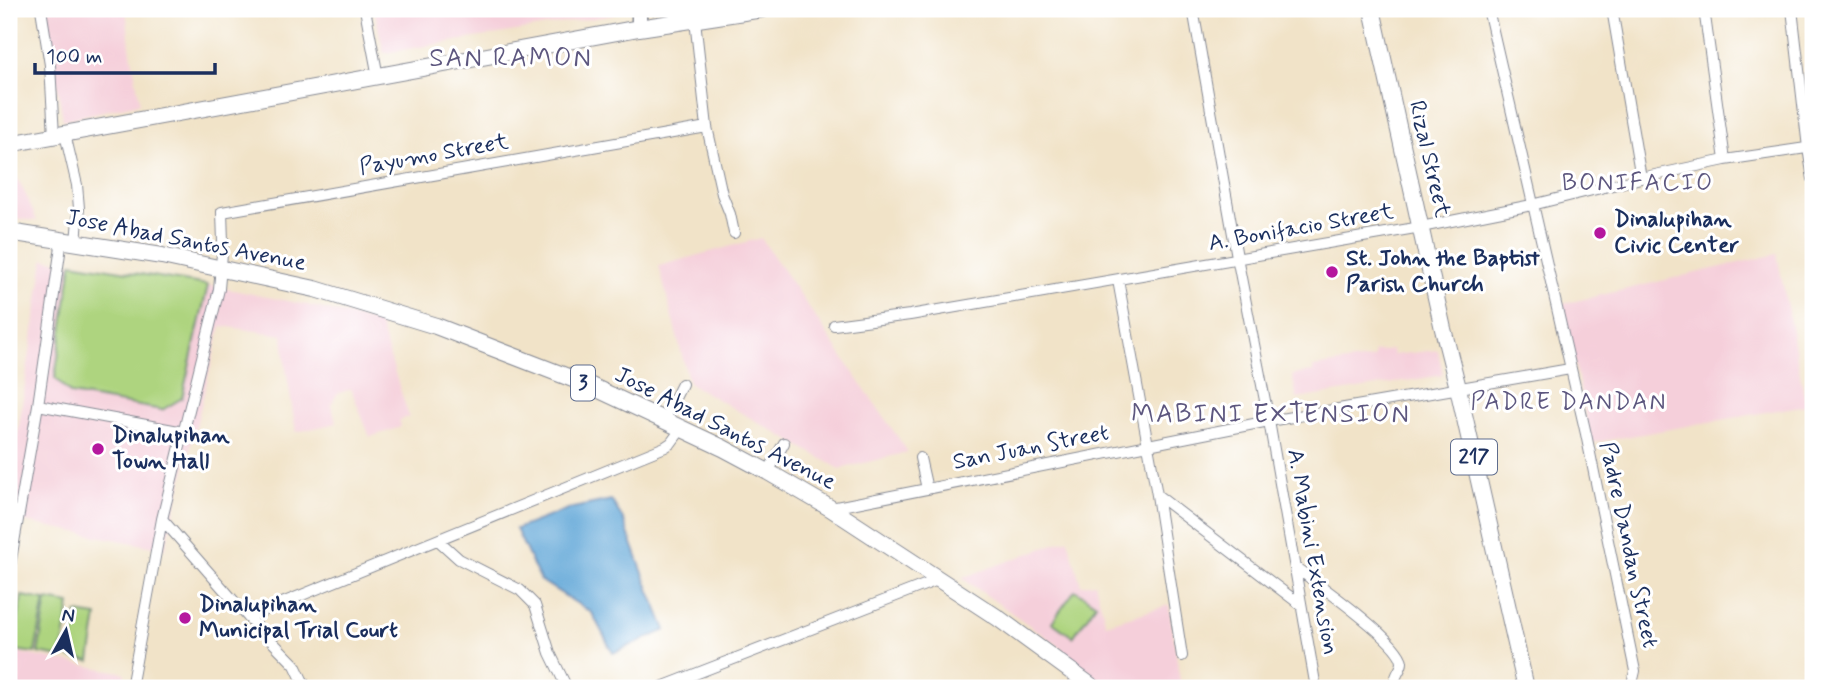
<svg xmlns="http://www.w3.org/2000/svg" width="1822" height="697" viewBox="0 0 1822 697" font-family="Mynerve,sans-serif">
	<rect width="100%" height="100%" fill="#fff"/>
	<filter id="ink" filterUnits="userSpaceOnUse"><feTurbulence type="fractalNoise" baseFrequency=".0143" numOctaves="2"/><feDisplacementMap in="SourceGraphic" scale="14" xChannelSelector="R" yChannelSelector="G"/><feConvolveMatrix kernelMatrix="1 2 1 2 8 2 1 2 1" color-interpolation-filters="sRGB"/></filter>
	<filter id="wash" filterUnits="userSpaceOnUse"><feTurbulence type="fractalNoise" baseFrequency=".00686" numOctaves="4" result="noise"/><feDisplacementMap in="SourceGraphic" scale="28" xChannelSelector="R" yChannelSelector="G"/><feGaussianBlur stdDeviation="1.57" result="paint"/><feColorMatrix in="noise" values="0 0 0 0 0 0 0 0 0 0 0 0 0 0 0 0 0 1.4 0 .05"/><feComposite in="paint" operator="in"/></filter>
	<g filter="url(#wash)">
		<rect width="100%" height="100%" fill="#f1e3c8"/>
		<!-- built -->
		<path fill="#f5cfda" d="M 45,9 L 126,9 L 130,46 L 140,103 L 63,120 Z
			M 374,9 L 616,9 L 613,15 L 384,53 Z
			M 9,164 L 26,195 L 37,221 L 9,218 Z
			M 761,238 L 908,452 L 840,469 L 689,383 L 659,266 Z
			M 1777,254 L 1806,405 L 1591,443 L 1563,304 Z
			M 44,259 L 208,285 L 307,305 L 379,323 L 409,417 L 399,420 L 401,427 L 370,437 L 351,389 L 337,394 L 331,405 L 337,423 L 296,432 L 286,369 L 283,335 L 221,326 L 165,549 L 9,519 L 9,491 Z
			M 1392,350 L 1393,355 L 1438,350 L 1443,375 L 1297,399 L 1292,375 L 1313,372 L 1313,367 L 1374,358 L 1374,352 Z
			M 1068,539 L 1081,585 L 1095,583 L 1106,624 L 1169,605 L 1181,688 L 1108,688 L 1056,644 L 962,578 Z
			M 9,651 L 125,673 L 123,688 L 9,688 Z"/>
		<!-- green -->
		<path fill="#aed47f" stroke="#64826e" stroke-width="2" d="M 72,263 L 208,285 L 182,398 L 162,410 L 71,394 L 55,378 Z
			M 1075,590 L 1096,604 L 1073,637 L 1052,622 Z
			M 22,596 L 45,600 L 35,653 L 13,650 Z
			M 47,600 L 70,604 L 61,657 L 38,653 Z
			M 77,613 L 97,616 L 90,661 L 70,658 Z"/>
		<!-- water -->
		<path fill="#63a8d8" stroke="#3f6c9b" stroke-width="2" d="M 611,500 L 623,519 L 647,584 L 666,630 L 613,653 L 592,613 L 540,580 L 516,529 L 568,509 Z"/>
	</g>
	<g filter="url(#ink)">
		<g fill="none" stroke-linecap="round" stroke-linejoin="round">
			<defs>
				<path id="minor" d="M 41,9 L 50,65 L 54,136
					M 365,9 L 378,77
					M 1193,9 L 1237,257 L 1269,421 L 1316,688
					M 1488,9 L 1586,434 L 1635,671 L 1631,688
					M 1612,9 L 1641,178
					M 1704,9 L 1725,160
					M 1792,9 L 1808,148 L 1813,179
					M 695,20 L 707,127 L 722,194 L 730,214 L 734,233
					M 65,134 L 77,185 L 79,208 L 76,242
					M 1118,280 L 1157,495 L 1182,656
					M 834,325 L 910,315 L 1421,227 L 1532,205 L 1641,178 L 1725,160 L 1813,147
					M 38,405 L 184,432
					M 664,420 L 682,384
					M 920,458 L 927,489
					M 768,472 L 784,443
					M 1157,495 L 1301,605
					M 831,508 L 1269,421 L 1570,369
					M 162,519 L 248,617 L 295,665 L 306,688
					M 438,540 L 459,559 L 520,590 L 535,605 L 550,653 L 567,688
					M 1295,567 C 1314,581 1400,641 1402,662 C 1402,669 1395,674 1395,682 L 1400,688
					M 9,571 L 38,405 L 62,239
					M 248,617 L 665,447 L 671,443 L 682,428
					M 131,688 L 162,519 L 219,289 L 223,242 L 222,212 L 707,127
					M 659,688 L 940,579"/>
				<path id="secondary" d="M 639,9 L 639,28"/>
				<path id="primary" d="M 1372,9 L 1443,329 L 1458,388 L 1526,688
					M 9,144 L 639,28 L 763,9"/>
				<path id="trunk" d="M 9,232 L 162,256 L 315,289 L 436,326 L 591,386 L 723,448 L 768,472 L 830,508 L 998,618 L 1094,688"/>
			</defs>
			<!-- minor casing -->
			<use href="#minor" stroke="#868993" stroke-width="12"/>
			<!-- secondary casing -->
			<use href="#secondary" stroke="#868993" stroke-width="17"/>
			<!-- primary casing -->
			<use href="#primary" stroke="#868993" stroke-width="18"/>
			<!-- trunk casing -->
			<use href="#trunk" stroke="#868993" stroke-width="18"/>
			<!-- minor -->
			<use href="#minor" stroke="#fff" stroke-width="10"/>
			<!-- secondary -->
			<use href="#secondary" stroke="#fff" stroke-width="14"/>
			<!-- primary -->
			<use href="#primary" stroke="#fff" stroke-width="16"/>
			<!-- trunk -->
			<use href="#trunk" stroke="#fff" stroke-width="16"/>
		</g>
	</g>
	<!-- markers -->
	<g fill="#b5179e" stroke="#fff" stroke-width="2.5">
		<circle cx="1600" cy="233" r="7"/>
		<circle cx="1332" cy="272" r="7"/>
		<circle cx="98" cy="449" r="7"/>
		<circle cx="185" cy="618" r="7"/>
	</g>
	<g text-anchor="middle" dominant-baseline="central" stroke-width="6" stroke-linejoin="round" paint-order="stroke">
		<!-- shield labels -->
		<g fill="#fff" stroke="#5f6d8e" stroke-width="2">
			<rect x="571" y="365.5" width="24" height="35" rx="5"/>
			<rect x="1451" y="439.5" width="46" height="35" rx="5"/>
		</g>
		<g font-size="21" font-weight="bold" fill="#1b2f5e">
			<text x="583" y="383">3</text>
			<text x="1474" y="457">217</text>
		</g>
		<!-- street labels -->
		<g font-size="23" fill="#1b2f5e" stroke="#fff">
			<text transform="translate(434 155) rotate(-10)">Payumo Street</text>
			<text transform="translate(1429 159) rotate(77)">Rizal Street</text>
			<text transform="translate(1301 228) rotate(-10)">A. Bonifacio Street</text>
			<text transform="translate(186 241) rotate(11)">Jose Abad Santos Avenue</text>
			<text transform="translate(725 429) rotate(27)">Jose Abad Santos Avenue</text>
			<text transform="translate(1031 448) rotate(-11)">San Juan Street</text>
			<text transform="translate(1628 545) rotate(78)">Padre Dandan Street</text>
			<text transform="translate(1312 552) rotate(80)">A. Mabini Extension</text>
		</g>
		<!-- poi labels -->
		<g font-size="23" font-weight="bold" fill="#1b2f5e" stroke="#fff" text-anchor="start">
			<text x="1614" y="220">Dinalupihan<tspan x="1614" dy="26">Civic Center</tspan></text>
			<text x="1346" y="259">St. John the Baptist<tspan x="1346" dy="26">Parish Church</tspan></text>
			<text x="112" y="436">Dinalupihan<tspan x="112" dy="26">Town Hall</tspan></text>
			<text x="199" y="605">Dinalupihan<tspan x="199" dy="26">Municipal Trial Court</tspan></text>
		</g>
		<!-- neighbourhood labels -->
		<g font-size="24" letter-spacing="2" fill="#5d577f" stroke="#fff">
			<text x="1638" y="183">BONIFACIO</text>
			<text x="1569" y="402">PADRE DANDAN</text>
		</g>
		<!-- quarter labels -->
		<g font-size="26" letter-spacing="2" fill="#5d577f" stroke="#fff">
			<text x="511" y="59">SAN RAMON</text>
			<text x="1271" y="415">MABINI EXTENSION</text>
		</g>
	</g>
	<!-- margin -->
	<rect width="1822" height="697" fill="none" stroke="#fff" stroke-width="35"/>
	<!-- north arrow -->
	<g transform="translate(66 631) rotate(8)" stroke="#ffffff" stroke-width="5" paint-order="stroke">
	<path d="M0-5L12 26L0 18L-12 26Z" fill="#1b2f5e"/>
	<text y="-10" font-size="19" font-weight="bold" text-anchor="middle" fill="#1b2f5e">N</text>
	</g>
	<!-- scale -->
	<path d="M35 63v10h180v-10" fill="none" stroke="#1b2f5e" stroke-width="3.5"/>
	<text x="46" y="63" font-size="21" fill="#1b2f5e" stroke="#ffffff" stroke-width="5" paint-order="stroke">100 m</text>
</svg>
